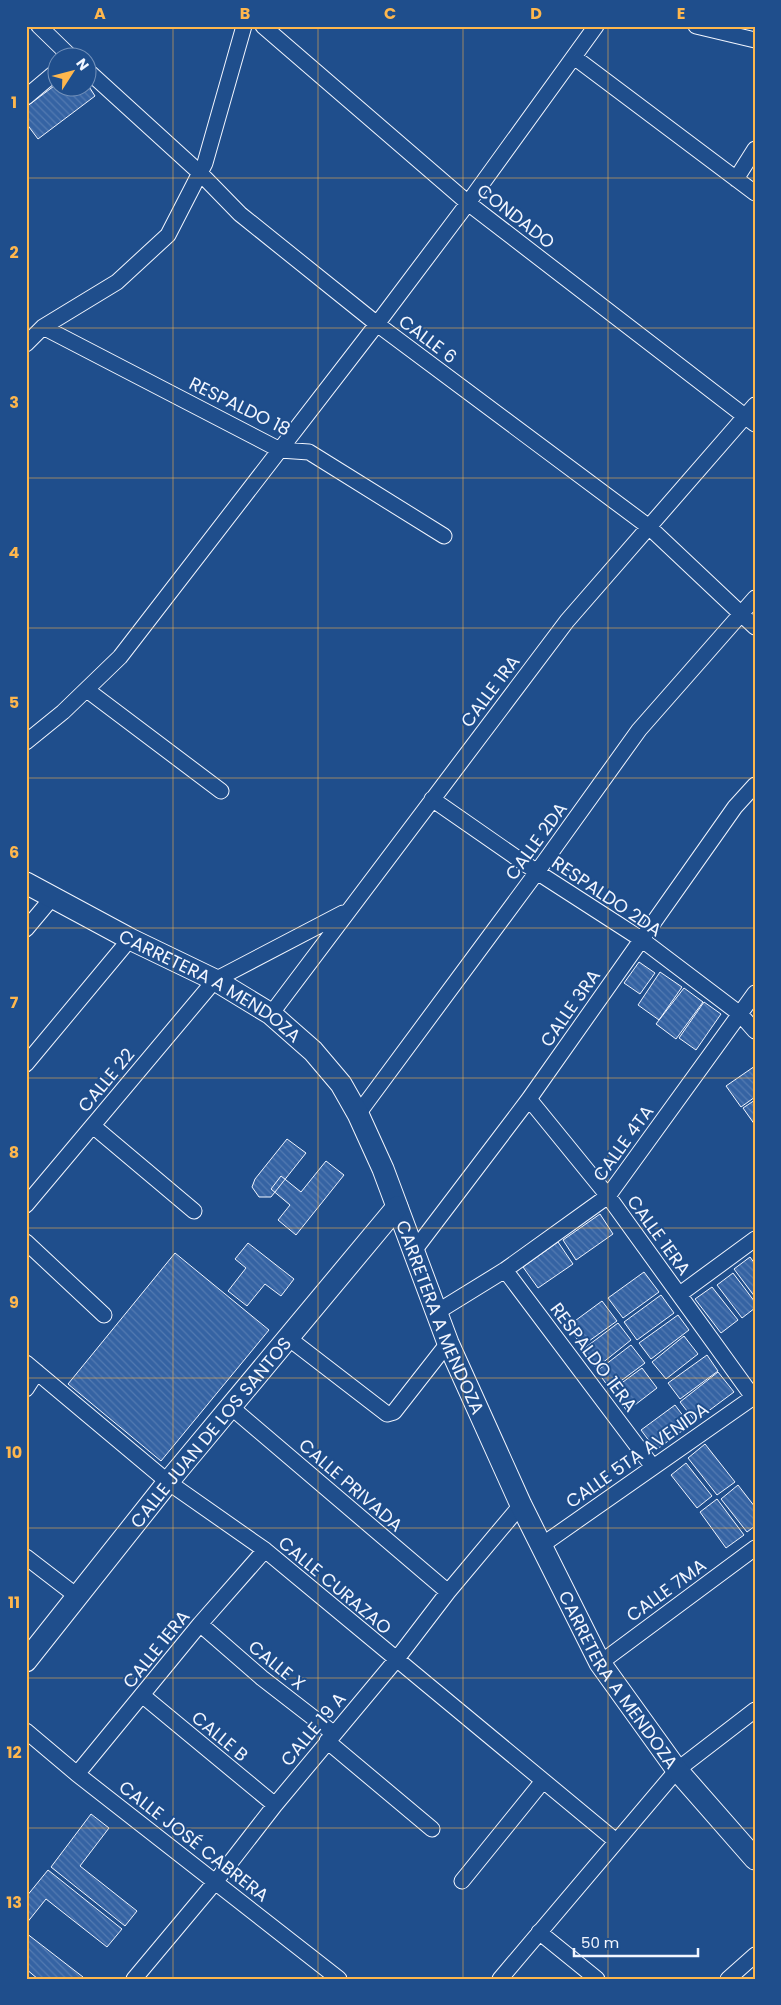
<svg xmlns="http://www.w3.org/2000/svg" width="781" height="2005" viewBox="0 0 781 2005" font-family="Poppins,sans-serif">
	<defs>
		<pattern id="building-back-hatch" width="6" height="6" patternUnits="userSpaceOnUse" patternTransform="scale(1.25)"><rect width="6" height="6" fill="#3563a3"/><path d="M-1 5l2 2M0 0l6 6M5-1l2 2" fill="none" stroke="#537ab1"/></pattern>
	</defs>
	<rect width="100%" height="100%" fill="#1f4e8c"/>
	<!-- building -->
	<path fill="url(#building-back-hatch)" stroke="#f2f6ff" d="M 58,83 L 58,88 L 88,88 L 88,85 L 95,96 L 38,139 L 26,123 L 26,107 Z
		M 639,962 L 655,973 L 640,994 L 624,983 Z
		M 660,972 L 682,987 L 659,1020 L 638,1005 Z
		M 684,988 L 703,1002 L 676,1039 L 656,1024 Z
		M 704,1002 L 721,1014 L 696,1050 L 679,1038 Z
		M 755,1066 L 755,1097 L 741,1107 L 726,1086 Z
		M 755,1100 L 755,1125 L 743,1108 Z
		M 287,1139 L 306,1153 L 271,1197 L 259,1197 L 252,1187 L 255,1179 Z
		M 326,1161 L 344,1175 L 296,1235 L 278,1220 L 290,1205 L 271,1189 L 281,1176 L 301,1192 Z
		M 600,1214 L 613,1234 L 576,1260 L 563,1240 Z
		M 558,1242 L 573,1264 L 538,1288 L 523,1267 Z
		M 248,1243 L 294,1279 L 281,1296 L 265,1284 L 247,1306 L 228,1291 L 246,1268 L 235,1259 Z
		M 175,1253 L 269,1330 L 161,1461 L 68,1384 Z
		M 750,1257 L 755,1264 L 755,1297 L 734,1269 Z
		M 644,1272 L 659,1292 L 623,1318 L 608,1298 Z
		M 733,1273 L 755,1302 L 755,1308 L 742,1318 L 717,1285 Z
		M 712,1287 L 738,1320 L 721,1333 L 695,1299 Z
		M 661,1295 L 674,1313 L 637,1340 L 624,1322 Z
		M 602,1301 L 617,1321 L 582,1346 L 568,1326 Z
		M 678,1315 L 689,1330 L 651,1359 L 639,1343 Z
		M 618,1323 L 631,1340 L 596,1368 L 582,1350 Z
		M 684,1336 L 698,1354 L 666,1379 L 652,1362 Z
		M 631,1345 L 645,1363 L 610,1389 L 597,1371 Z
		M 707,1355 L 718,1371 L 680,1399 L 668,1383 Z
		M 642,1368 L 657,1388 L 627,1411 L 612,1390 Z
		M 718,1372 L 734,1392 L 695,1421 L 680,1402 Z
		M 675,1405 L 690,1425 L 656,1450 L 641,1430 Z
		M 705,1444 L 735,1482 L 717,1495 L 688,1458 Z
		M 686,1463 L 712,1496 L 697,1508 L 671,1475 Z
		M 738,1485 L 755,1507 L 755,1526 L 747,1532 L 721,1499 Z
		M 717,1499 L 744,1535 L 726,1548 L 700,1512 Z
		M 91,1814 L 109,1828 L 80,1866 L 137,1911 L 125,1926 L 51,1867 Z
		M 48,1870 L 122,1929 L 107,1947 L 46,1899 L 26,1924 L 26,1897 Z
		M 26,1933 L 83,1977 L 82,1979 L 38,1979 L 26,1969 Z"/>
	<g fill="none" stroke-linecap="round" stroke-linejoin="round">
		<defs>
			<path id="street" d="M 39,26 L 72,58
				M 263,26 L 468,203 L 755,424
				M 696,26 L 755,40
				M 574,57 L 755,193
				M 88,71 L 200,173 L 240,214 L 377,324 L 649,527 L 755,627
				M 26,97 L 58,70
				M 736,179 L 755,149
				M 43,327 L 280,450 L 309,452 L 444,536
				M 26,344 L 43,327 L 117,282 L 168,235 L 205,163 L 244,26
				M 87,690 L 221,791
				M 26,742 L 63,712 L 120,657 L 377,324 L 468,203 L 596,26
				M 432,799 L 537,872 L 641,939 L 740,1014 L 755,1031
				M 26,929 L 52,898
				M 271,1014 L 567,621 L 755,405
				M 26,1064 L 130,939
				M 529,1099 L 608,1196 L 753,1397
				M 358,1114 L 537,872 L 639,730 L 755,598
				M 93,1126 L 194,1211
				M 26,1205 L 215,980 L 343,913
				M 26,1242 L 104,1315
				M 413,1252 L 529,1099 L 735,807 L 755,785
				M 505,1270 L 653,1467
				M 680,1294 L 755,1239
				M 437,1312 L 505,1270 L 608,1196 L 755,993
				M 287,1337 L 387,1414 L 394,1412 L 448,1343
				M 26,1363 L 168,1482 L 265,1550 L 616,1841
				M 26,1389 L 37,1372
				M 231,1407 L 448,1592
				M 542,1545 L 755,1396
				M 26,1557 L 78,1597
				M 200,1624 L 262,1678 L 333,1733
				M 600,1663 L 755,1548
				M 142,1695 L 275,1805
				M 26,1731 L 77,1774 L 339,1979
				M 327,1741 L 432,1829
				M 77,1774 L 200,1624 L 265,1550
				M 462,1881 L 543,1781
				M 539,1932 L 597,1979
				M 134,1979 L 216,1881 L 275,1805 L 396,1660 L 448,1592 L 521,1505
				M 500,1979 L 677,1770 L 755,1710
				M 728,1979 L 755,1955"/>
			<g id="secondary">
				<path id="s1" d="M 26,883 L 130,939 L 215,980 L 271,1014 L 313,1051 L 341,1084 L 358,1114 L 383,1169 L 448,1343 L 521,1505 L 600,1663 L 677,1770 L 755,1859"/>
				<path id="s2" d="M 26,1661 L 168,1482 L 397,1207"/>
			</g>
		</defs>
		<!-- street casing -->
		<use href="#street" stroke="#f2f6ff" stroke-width="17"/>
		<!-- secondary casing -->
		<use href="#secondary" stroke="#f2f6ff" stroke-width="23"/>
		<!-- street -->
		<use href="#street" stroke="#1f4e8c" stroke-width="15"/>
		<!-- secondary -->
		<use href="#secondary" stroke="#1f4e8c" stroke-width="21"/>
	</g>
	<!-- grid -->
	<path fill="none" stroke="#ffb74d" stroke-width="1" stroke-opacity="0.55" d="M 173,26 L 173,1979M 318,26 L 318,1979M 463,26 L 463,1979M 608,26 L 608,1979M 26,178 L 755,178M 26,328 L 755,328M 26,478 L 755,478M 26,628 L 755,628M 26,778 L 755,778M 26,928 L 755,928M 26,1078 L 755,1078M 26,1228 L 755,1228M 26,1378 L 755,1378M 26,1528 L 755,1528M 26,1678 L 755,1678M 26,1828 L 755,1828"/>
	<g text-anchor="middle" dominant-baseline="central" stroke-width="4" stroke-linejoin="round" paint-order="stroke">
		<!-- street labels -->
		<g font-size="18" fill="#f2f6ff" stroke="#1f4e8c">
			<text transform="translate(516 216) rotate(38)">CONDADO</text>
			<text transform="translate(428 339) rotate(37)">CALLE 6</text>
			<text transform="translate(240 406) rotate(26)">RESPALDO 18</text>
			<text transform="translate(490 691) rotate(-53)">CALLE 1RA</text>
			<text transform="translate(536 841) rotate(-54)">CALLE 2DA</text>
			<text transform="translate(607 896) rotate(34)">RESPALDO 2DA</text>
			<text stroke="none"><textPath href="#s1" startOffset="211">CARRETERA A MENDOZA</textPath></text>
			<text transform="translate(570 1008) rotate(-55)">CALLE 3RA</text>
			<text transform="translate(106 1080) rotate(-50)">CALLE 22</text>
			<text transform="translate(623 1143) rotate(-54)">CALLE 4TA</text>
			<text transform="translate(659 1235) rotate(54)">CALLE 1ERA</text>
			<text stroke="none"><textPath href="#s1" startOffset="631">CARRETERA A MENDOZA</textPath></text>
			<text transform="translate(594 1357) rotate(53)">RESPALDO 1ERA</text>
			<text stroke="none"><textPath href="#s2" startOffset="294">CALLE JUAN DE LOS SANTOS</textPath></text>
			<text transform="translate(637 1455) rotate(-35)">CALLE 5TA AVENIDA</text>
			<text transform="translate(351 1485) rotate(41)">CALLE PRIVADA</text>
			<text transform="translate(335 1585) rotate(40)">CALLE CURAZAO</text>
			<text transform="translate(666 1590) rotate(-36)">CALLE 7MA</text>
			<text transform="translate(156 1649) rotate(-51)">CALLE 1ERA</text>
			<text transform="translate(277 1665) rotate(39)">CALLE X</text>
			<text stroke="none"><textPath href="#s1" startOffset="1036">CARRETERA A MENDOZA</textPath></text>
			<text transform="translate(313 1729) rotate(-50)">CALLE 19 A</text>
			<text transform="translate(220 1736) rotate(40)">CALLE B</text>
			<text transform="translate(194 1841) rotate(38)">CALLE JOSÉ CABRERA</text>
		</g>
	</g>
	<!-- border -->
	<rect width="781" height="2005" fill="none" stroke="#1f4e8c" stroke-width="55"/>
	<!-- north arrow -->
	<g transform="translate(72 72) rotate(54)"><circle r="24" fill="#1f4e8c" stroke="#7391ba"/>
	<path d="M0-4L9 19L0 12L-9 19Z" fill="#ffb74d"/>
	<text y="-8" font-size="14" font-weight="bold" text-anchor="middle" fill="#f2f6ff">N</text>
	</g>
	<!-- scale -->
	<path d="M574 1948v8h124v-8" fill="none" stroke="#f2f6ff" stroke-width="2.5"/>
	<text x="581" y="1948" font-size="15" fill="#f2f6ff" stroke="#1f4e8c" stroke-width="4" paint-order="stroke">50 m</text>
	<rect x="28" y="28" width="726" height="1950" fill="none" stroke="#ffb74d" stroke-width="2"/>
	<g font-size="16" text-anchor="middle" font-weight="bold" fill="#ffb74d">
		<text x="100" y="19">A</text>
		<text x="245" y="19">B</text>
		<text x="390" y="19">C</text>
		<text x="536" y="19">D</text>
		<text x="681" y="19">E</text>
		<text x="14" y="108">1</text>
		<text x="14" y="258">2</text>
		<text x="14" y="408">3</text>
		<text x="14" y="558">4</text>
		<text x="14" y="708">5</text>
		<text x="14" y="858">6</text>
		<text x="14" y="1008">7</text>
		<text x="14" y="1158">8</text>
		<text x="14" y="1308">9</text>
		<text x="14" y="1458">10</text>
		<text x="14" y="1608">11</text>
		<text x="14" y="1758">12</text>
		<text x="14" y="1908">13</text>
	</g>
</svg>
